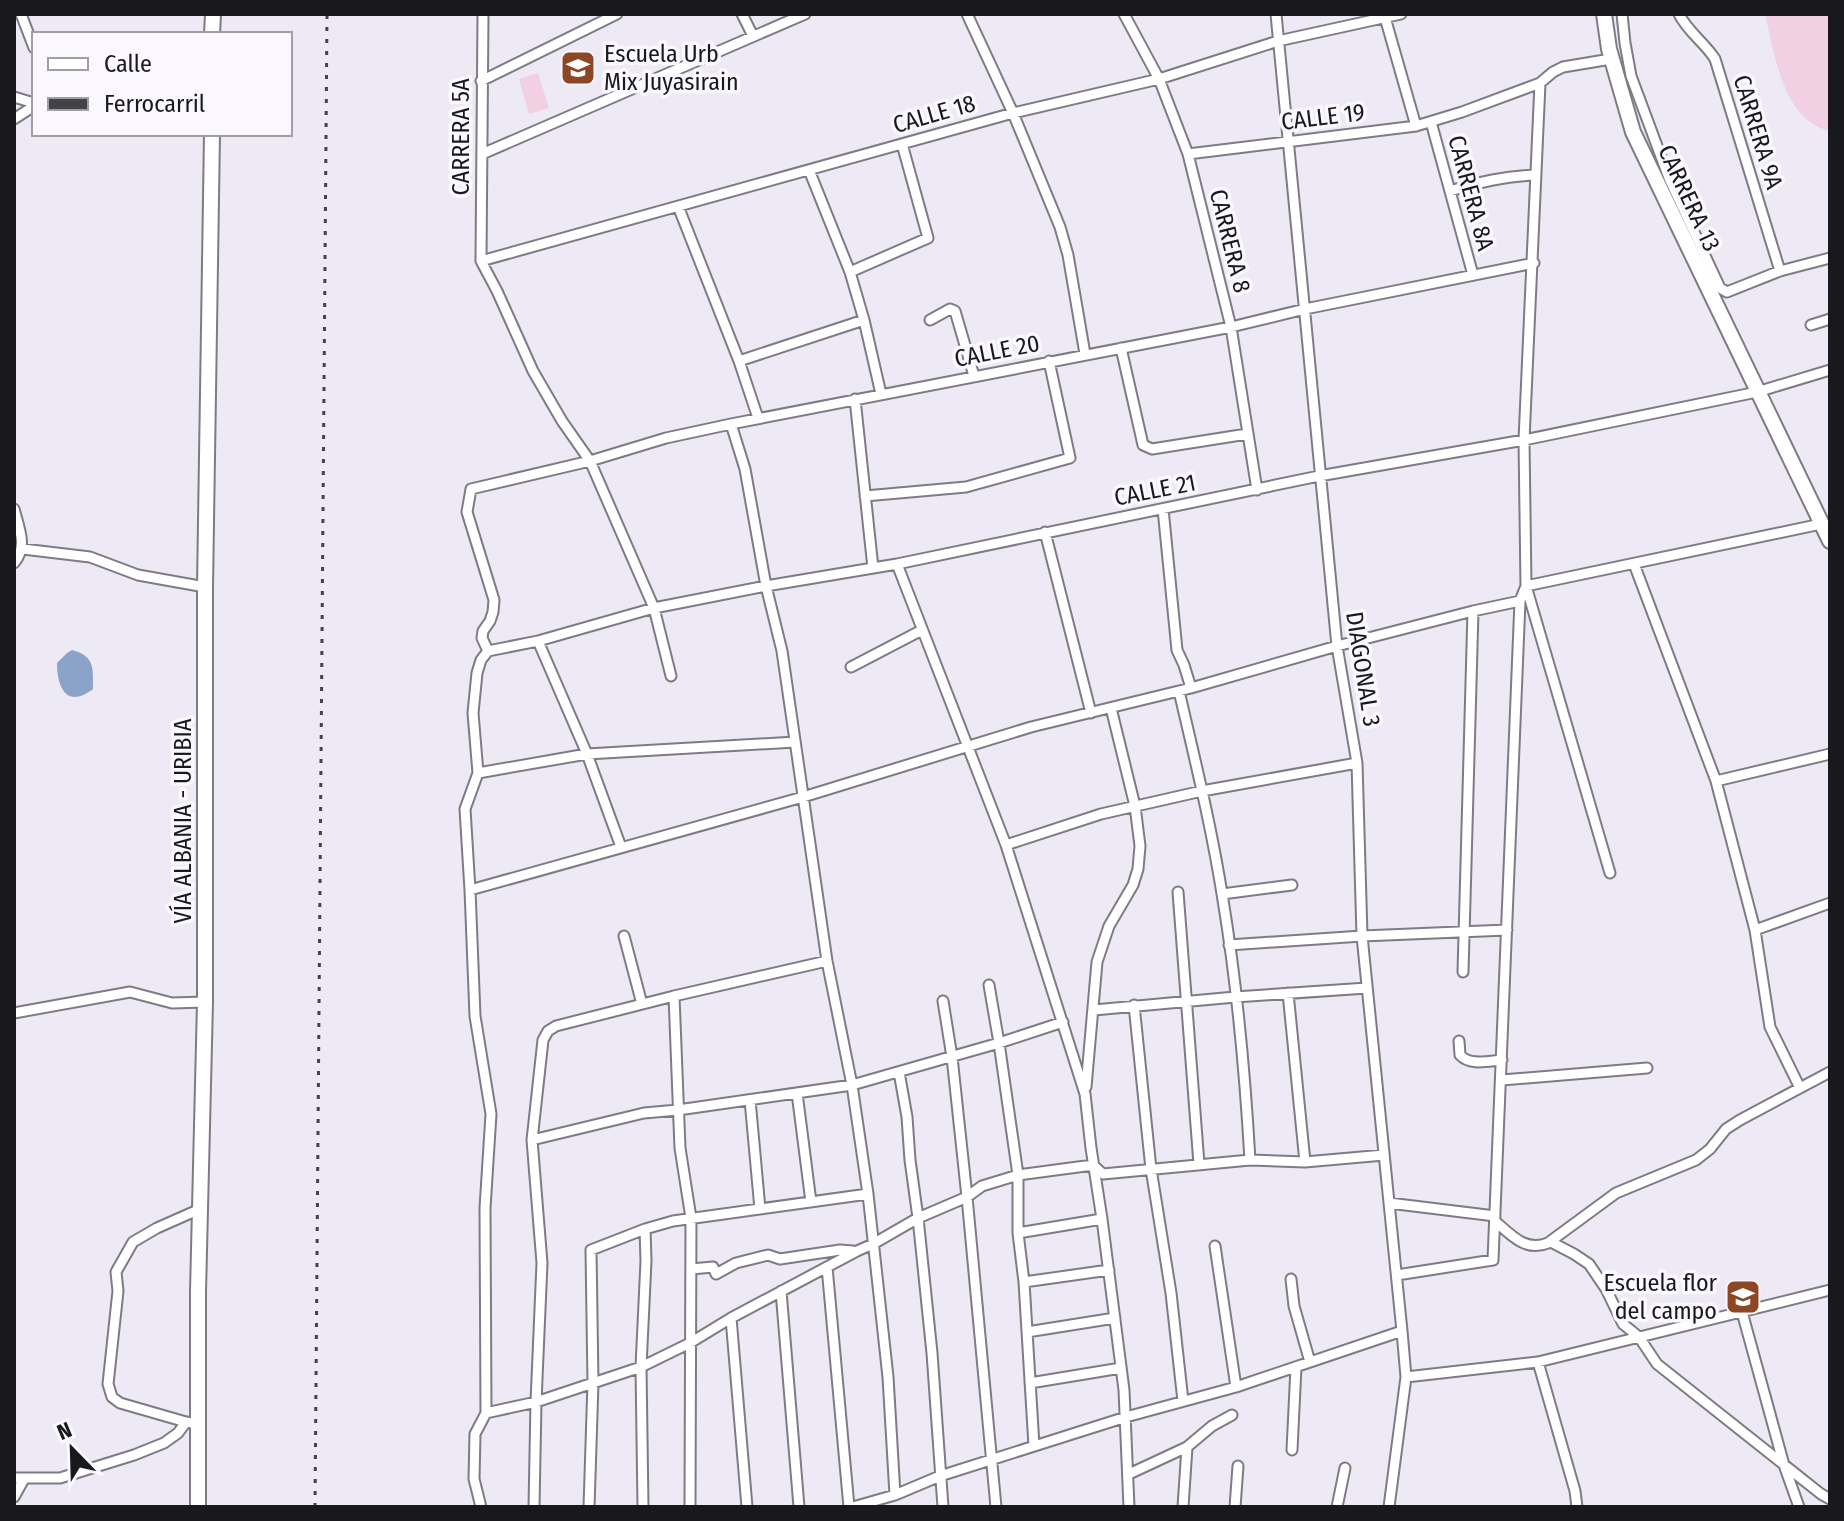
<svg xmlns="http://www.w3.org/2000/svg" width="1844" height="1521" viewBox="0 0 1844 1521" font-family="'Fira Sans Condensed',sans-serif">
	<rect width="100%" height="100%" fill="#edeaf5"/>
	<!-- green -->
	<path fill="#f0d0e2" d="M 1765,14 L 1830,14 L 1830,131 C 1783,121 1774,52 1765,14 Z
		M 538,73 L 549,108 L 529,114 L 519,79 Z"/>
	<!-- water -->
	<path fill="#8ca3c9" d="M 72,650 C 95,656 93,668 93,689 C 67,709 57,688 57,663 L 67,653 Z"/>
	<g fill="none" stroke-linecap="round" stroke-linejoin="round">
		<defs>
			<path id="street" d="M 21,14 L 34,48
				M 483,14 L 481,261 L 497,291 L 533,371 L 562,421 L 590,461 L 654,608 L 671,676
				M 742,14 L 753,36
				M 967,14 L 1013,113 L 1060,227 L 1068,255 L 1085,354
				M 1124,14 L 1159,79 L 1188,154 L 1231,327 L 1257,490
				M 1276,14 L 1337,646 L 1357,763 L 1362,936 L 1402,1331 L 1406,1377 L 1389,1507
				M 1384,14 L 1416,126
				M 1622,14 L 1625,43 L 1631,76 L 1669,178 L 1720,288 L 1727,292 L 1780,271 L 1830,258
				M 1679,14 C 1687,31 1705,43 1715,59 L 1780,271
				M 481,81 L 617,14
				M 1540,83 L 1524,440 L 1526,586 L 1610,873
				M 14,97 L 34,103
				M 14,119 L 34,106
				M 1431,122 L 1473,275
				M 482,154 L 805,14
				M 1188,154 L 1416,126 L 1462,112 L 1540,83 L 1553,72 L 1563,67 L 1611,59
				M 809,170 L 850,272 L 864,320 L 881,394
				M 1450,191 C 1480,182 1505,176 1536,175
				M 678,206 L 739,361 L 758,418
				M 481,261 L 1013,113 L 1159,79 L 1278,41 L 1401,14
				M 850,272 L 928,238 L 902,144
				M 930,320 L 950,309 L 955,311 L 974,376
				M 1811,325 L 1830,319
				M 1121,348 L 1143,445 L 1152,449 L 1247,434
				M 739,361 L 864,320
				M 855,399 L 873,568
				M 731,424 L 745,469 L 766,586 L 782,651 L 827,961 L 852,1085 L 868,1194 L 888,1377 L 895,1495
				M 865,496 L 966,487 L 1070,458 L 1049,361
				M 14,509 C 19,528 28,547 14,563
				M 1163,509 L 1177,650 L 1184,665 L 1191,688
				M 1045,532 L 1091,713
				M 23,549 L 90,557 L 138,575 L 205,587
				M 897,564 L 1006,845 L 1085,1094 L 1091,1148 L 1102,1219 L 1124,1390 L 1129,1507
				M 1634,564 L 1716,781 L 1755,930 L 1770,1027 L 1800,1088
				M 538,641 L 587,754 L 621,847
				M 488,651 L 538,641 L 654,608 L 766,586 L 897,564 L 1319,476 L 1524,440 L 1757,392 L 1830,370
				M 488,651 L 482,638 L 483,631 L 490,621 L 493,612 L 494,600 L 467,512 L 471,489 L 590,461 L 666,438 L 731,424 L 1231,327 L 1305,309 L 1534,263
				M 851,667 L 922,630
				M 1179,691 C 1195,760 1212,829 1223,900 C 1237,985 1245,1073 1250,1160
				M 478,773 L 587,754 L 795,742
				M 1716,781 L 1830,754
				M 1006,845 L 1101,814 L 1202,791 L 1357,763
				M 470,890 L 803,797 L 1031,727 L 1191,688 L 1337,646 L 1473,611 L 1520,601 L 1526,586 L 1821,524
				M 1178,892 L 1199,1164
				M 1222,894 L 1292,885
				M 1755,930 L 1830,903
				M 624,936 L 642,1004
				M 1229,945 L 1362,936 L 1507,930
				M 1463,972 L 1473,611
				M 989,985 L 999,1043 L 1018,1175 L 1018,1233 L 1024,1282 L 1034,1446
				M 1288,993 L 1305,1162
				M 943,1001 L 952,1057 L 967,1197 L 996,1507
				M 1134,1005 L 1151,1169 L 1171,1293 L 1183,1401
				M 1094,1010 L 1235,997 L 1367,988
				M 14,1013 L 130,992 L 172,1003 L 205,1002
				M 1459,1041 L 1460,1055 C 1470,1066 1488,1061 1502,1060
				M 899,1072 L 907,1117 L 910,1160 L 918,1218 L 932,1353 L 943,1507
				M 1502,1080 L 1647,1068
				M 1086,1087 L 1097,962 L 1109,926 L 1133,885 L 1138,869 L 1140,846 L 1135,806 L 1111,708
				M 797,1093 L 811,1202
				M 750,1100 L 760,1209
				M 532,1140 L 644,1113 L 678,1110 L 852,1085 L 999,1043 L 1063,1022
				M 1389,1203 L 1495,1216
				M 1496,1222 C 1512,1236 1526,1252 1548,1243 L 1616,1193 L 1696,1160 L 1710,1149 L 1726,1129 L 1740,1120 L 1830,1072
				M 1018,1233 L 1102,1219
				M 1551,1242 L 1574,1254 L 1589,1264 L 1606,1289 L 1623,1324 L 1639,1337 L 1657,1364 L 1821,1494 L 1830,1499
				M 1215,1246 L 1236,1387
				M 827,1267 L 849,1507
				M 691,1269 L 713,1267 L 716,1274 L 736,1263 L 768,1255 L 780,1259 L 840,1250 L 853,1251
				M 1397,1275 L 1493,1260 L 1520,601
				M 1291,1279 L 1294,1306 L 1310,1362
				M 1024,1282 L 1109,1270
				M 781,1291 L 799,1507
				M 1742,1312 L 1784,1465 L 1799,1507
				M 731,1318 L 747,1507
				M 1027,1332 L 1115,1318
				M 1538,1362 L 1575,1491 L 1577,1507
				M 1406,1377 L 1538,1362 L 1830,1290
				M 1030,1383 L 1121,1368
				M 486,1413 L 536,1402 L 641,1367 L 690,1343 L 731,1318 L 857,1251 L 873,1244 L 918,1218 L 967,1197 L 982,1186 L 1018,1175 L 1093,1165 L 1103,1174 L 1250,1160 L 1305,1162 L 1384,1155
				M 198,1424 L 186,1422 L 120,1403 L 112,1397 L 108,1384 L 118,1291 L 116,1272 L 133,1242 L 157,1228 L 200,1209
				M 1292,1450 L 1296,1367
				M 1129,1474 L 1187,1447 L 1212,1426 L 1232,1415
				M 14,1478 L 60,1478 L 134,1455 L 164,1443 L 178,1433 L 186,1422
				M 14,1497 L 24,1479
				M 481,1507 L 474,1479 L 475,1434 L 486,1413 L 485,1208 L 491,1114 L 475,1016 L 470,890 L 465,809 L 478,773 L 473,713 L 477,673 L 481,660 L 488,651
				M 534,1507 L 536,1402 L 542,1263 L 532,1140 L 543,1040 L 548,1031 L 556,1026 L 674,996
				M 589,1507 L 593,1383 L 591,1250 L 645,1229
				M 643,1507 L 641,1367 L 646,1261 L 645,1229 L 673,1221 L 868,1194
				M 690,1507 L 691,1218 L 680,1148 L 674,996 L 827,961
				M 853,1507 L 895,1495 L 940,1476 L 1126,1417 L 1236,1387 L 1402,1331
				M 1183,1507 L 1187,1447
				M 1235,1507 L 1238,1466
				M 1337,1507 L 1345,1468"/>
			<path id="secondary" d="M 1604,14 L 1609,49 L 1633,132 L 1830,541
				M 212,34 L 213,14
				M 198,1507 L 198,1292 L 205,1002 L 205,587 L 212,134"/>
		</defs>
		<!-- street casing -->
		<use href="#street" stroke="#7f7b85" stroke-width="13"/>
		<!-- secondary casing -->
		<use href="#secondary" stroke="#7f7b85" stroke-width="18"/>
		<!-- street -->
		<use href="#street" stroke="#fff" stroke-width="9"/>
		<!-- secondary -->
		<use href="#secondary" stroke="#fff" stroke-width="14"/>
		<!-- rail -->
		<path stroke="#444348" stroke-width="3" stroke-dasharray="4 8" stroke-linecap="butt" d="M 315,1507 L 327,14"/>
	</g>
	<!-- icons -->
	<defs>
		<symbol id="school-square" viewBox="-11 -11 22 22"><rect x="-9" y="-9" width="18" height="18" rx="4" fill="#8e4724" stroke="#faf8fe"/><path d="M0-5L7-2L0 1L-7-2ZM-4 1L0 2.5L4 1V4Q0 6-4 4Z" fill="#fff"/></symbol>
	</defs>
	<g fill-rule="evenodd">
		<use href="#school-square" x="558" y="48" width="40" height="40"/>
		<use href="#school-square" x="1723" y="1277" width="40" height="40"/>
	</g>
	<g text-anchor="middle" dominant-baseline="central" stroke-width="7" stroke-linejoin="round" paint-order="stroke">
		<!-- poi labels -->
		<g font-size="24" fill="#19181c" stroke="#faf8fe" text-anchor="start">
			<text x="604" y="54">Escuela Urb<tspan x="604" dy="28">Mix Juyasirain</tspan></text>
			<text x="1717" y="1283" text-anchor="end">Escuela flor<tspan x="1717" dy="28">del campo</tspan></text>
		</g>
		<!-- street labels -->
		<g font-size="24" fill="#19181c" stroke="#faf8fe">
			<text transform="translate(934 114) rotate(-16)">CALLE 18</text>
			<text transform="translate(1323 117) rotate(-7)">CALLE 19</text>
			<text transform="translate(1758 132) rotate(73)">CARRERA 9A</text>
			<text transform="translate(461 137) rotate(-90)">CARRERA 5A</text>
			<text transform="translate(1471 193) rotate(75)">CARRERA 8A</text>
			<text transform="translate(1689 198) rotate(65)">CARRERA 13</text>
			<text transform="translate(1230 241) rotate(76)">CARRERA 8</text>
			<text transform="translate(997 351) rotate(-11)">CALLE 20</text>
			<text transform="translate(1155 490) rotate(-11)">CALLE 21</text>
			<text transform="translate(1363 669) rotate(81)">DIAGONAL 3</text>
			<text transform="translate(183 821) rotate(-90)">VÍA ALBANIA - URIBIA</text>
		</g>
	</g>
	<!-- border -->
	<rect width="1844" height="1521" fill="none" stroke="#19181c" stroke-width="32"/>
	<!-- legend -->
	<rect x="32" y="32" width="260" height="104" fill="#faf8fe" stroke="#a09ea4" stroke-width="2"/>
	<rect x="48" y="58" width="40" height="12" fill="#ffffff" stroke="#a09ea4" stroke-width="2"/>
	<text x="104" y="72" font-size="24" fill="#19181c">Calle</text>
	<rect x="48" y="98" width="40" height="12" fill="#444348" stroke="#a09ea4" stroke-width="2"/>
	<text x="104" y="112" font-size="24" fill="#19181c">Ferrocarril</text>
	<!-- north arrow -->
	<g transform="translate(72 1449) rotate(337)" stroke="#faf8fe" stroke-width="6" paint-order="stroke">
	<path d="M0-6L14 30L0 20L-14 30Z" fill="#19181c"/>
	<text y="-12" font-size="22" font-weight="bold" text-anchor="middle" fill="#19181c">N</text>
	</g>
</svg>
